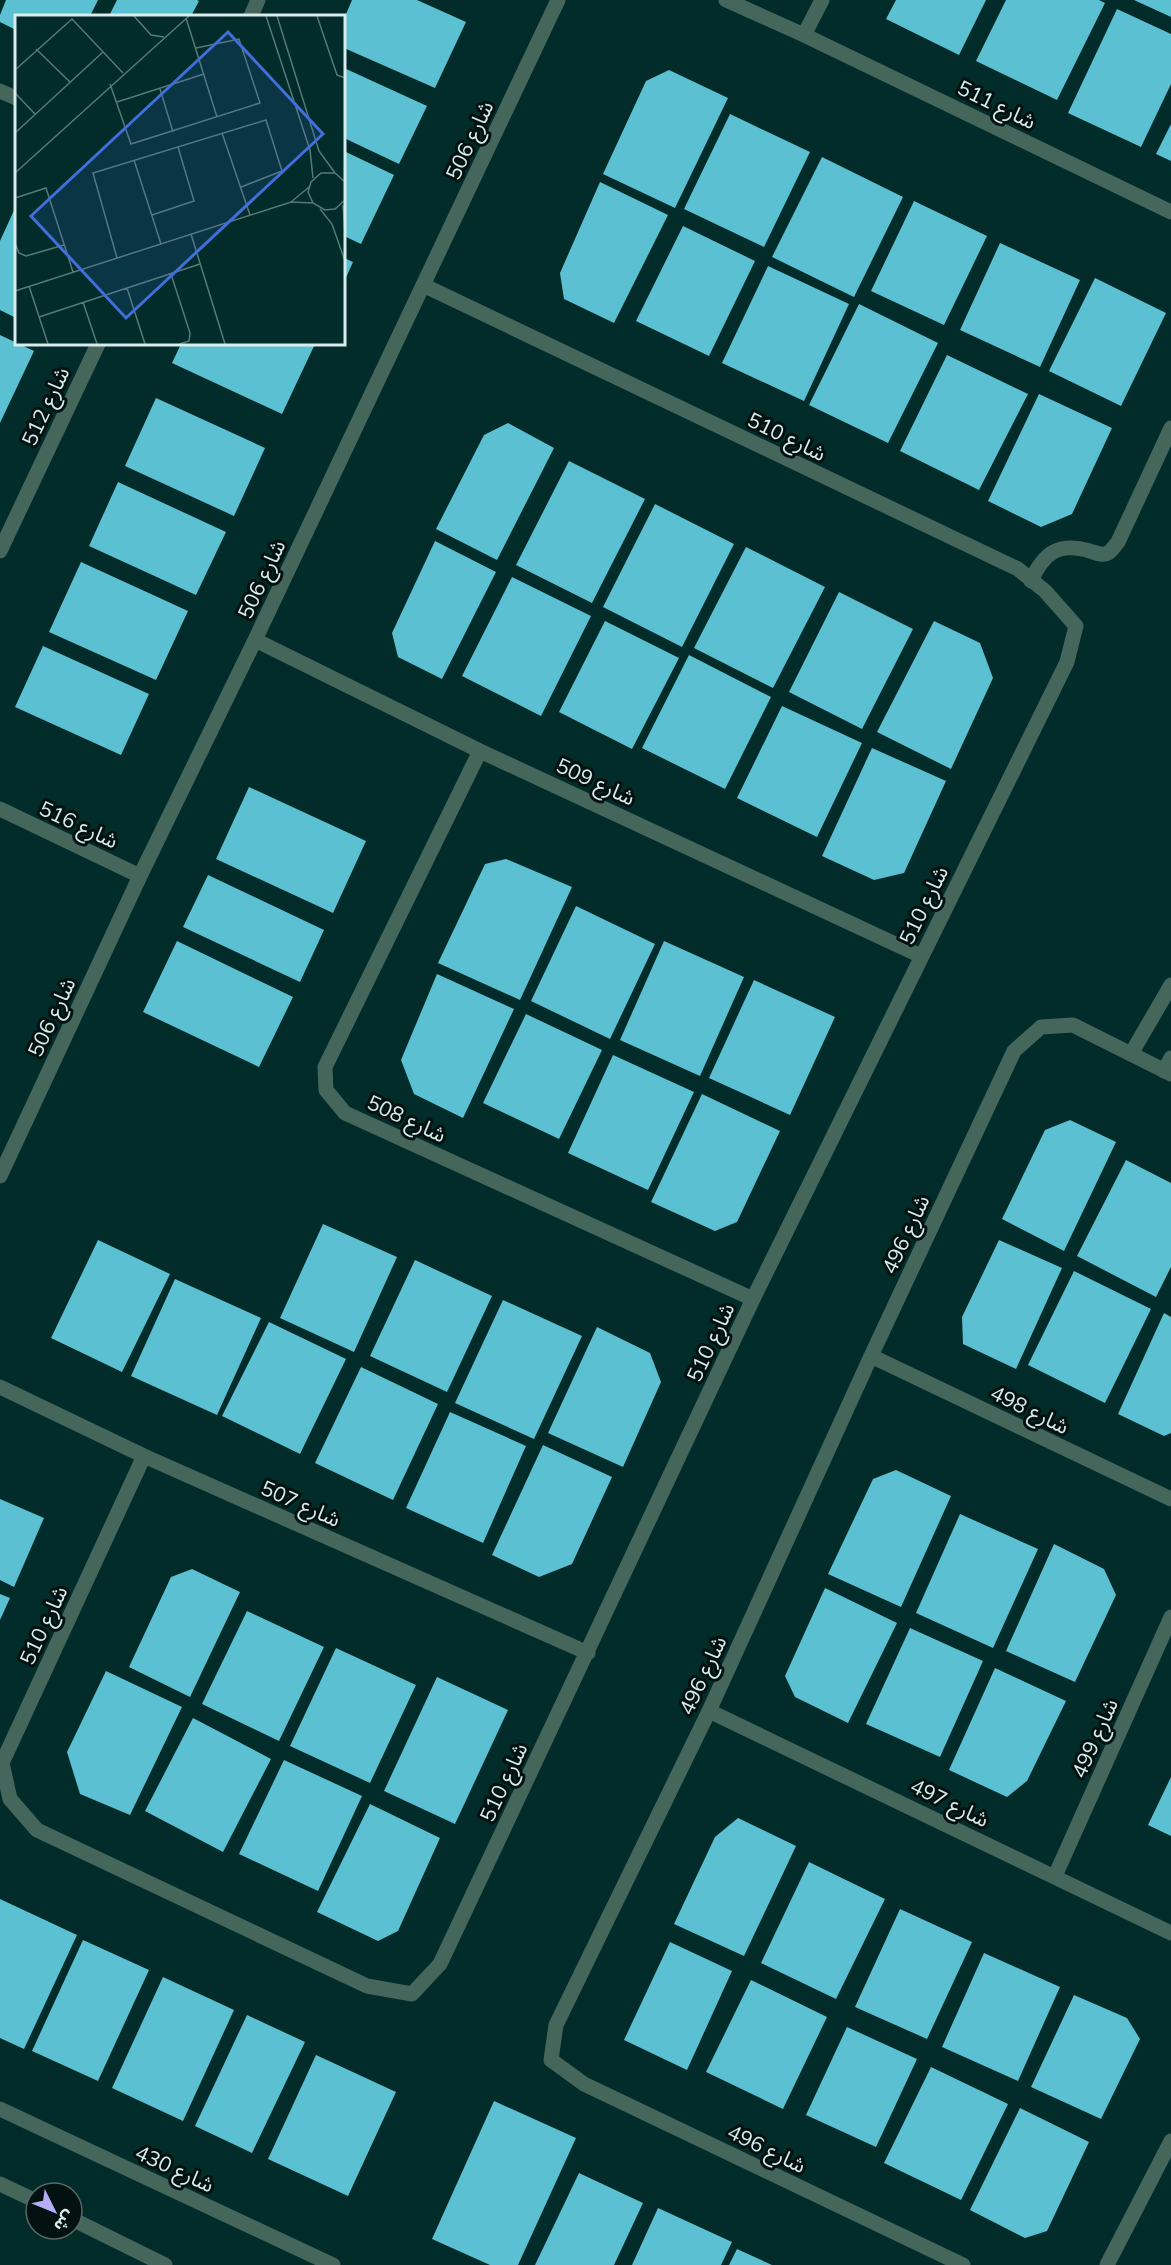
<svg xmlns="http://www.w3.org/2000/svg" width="1171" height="2265" viewBox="0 0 1171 2265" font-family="Mulish,'Noto Sans Arabic',sans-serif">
	<rect width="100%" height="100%" fill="#012c2a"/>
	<!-- building -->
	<path fill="#5bc0d2" d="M 6,0 L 98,0 L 90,16 L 16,16 L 16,30 L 0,22 L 0,15 Z
		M 117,0 L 197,0 L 199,1 L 191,16 L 109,16 Z
		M 352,0 L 417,0 L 466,22 L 435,88 L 344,48 L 344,19 Z
		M 896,0 L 986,0 L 959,55 L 886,19 Z
		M 1006,0 L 1099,0 L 1105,3 L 1057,100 L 976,61 Z
		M 1134,0 L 1171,0 L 1171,17 Z
		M 1117,9 L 1171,34 L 1171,84 L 1141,147 L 1068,113 Z
		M 344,68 L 427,106 L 399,164 L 344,138 Z
		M 669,70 L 728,98 L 675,208 L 603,174 L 646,81 Z
		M 730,114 L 810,152 L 764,247 L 684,209 Z
		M 1171,124 L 1171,161 L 1156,154 Z
		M 344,151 L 394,175 L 361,244 L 344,236 Z
		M 822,157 L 903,197 L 854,297 L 772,257 Z
		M 600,182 L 668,215 L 614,323 L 564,299 L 560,273 Z
		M 914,201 L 987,236 L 944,325 L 871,291 Z
		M 16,206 L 16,318 L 0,310 L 0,241 Z
		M 683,226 L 755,261 L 709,356 L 636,321 Z
		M 1000,243 L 1080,280 L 1040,367 L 960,330 Z
		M 344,258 L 353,262 L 344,282 Z
		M 768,266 L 849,304 L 804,401 L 722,363 Z
		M 1095,278 L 1166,313 L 1121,406 L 1049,371 Z
		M 859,304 L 938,343 L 888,443 L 809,405 Z
		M 0,335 L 34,351 L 0,423 Z
		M 181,344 L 315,344 L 282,414 L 172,363 Z
		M 947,355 L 1028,394 L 979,490 L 900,451 Z
		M 1039,394 L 1112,428 L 1072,514 L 1041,527 L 988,501 Z
		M 156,398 L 265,448 L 234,516 L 125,466 Z
		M 508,423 L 554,448 L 497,560 L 436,529 L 484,435 Z
		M 569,461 L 645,499 L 592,603 L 516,565 Z
		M 118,482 L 226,532 L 196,595 L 89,546 Z
		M 655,504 L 734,544 L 682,647 L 603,607 Z
		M 435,541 L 496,572 L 442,679 L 398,657 L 392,633 Z
		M 746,547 L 825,587 L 773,688 L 694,648 Z
		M 81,562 L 188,611 L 156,680 L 49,632 Z
		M 512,577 L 591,616 L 541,716 L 462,676 Z
		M 839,592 L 913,629 L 862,729 L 789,692 Z
		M 605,621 L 679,658 L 632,749 L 559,712 Z
		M 934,621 L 980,643 L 993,678 L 951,769 L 877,732 Z
		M 43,646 L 149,694 L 121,755 L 15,707 Z
		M 689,655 L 771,697 L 725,789 L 642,748 Z
		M 782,706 L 862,743 L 817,837 L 737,798 Z
		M 872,748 L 946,781 L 904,873 L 874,880 L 822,856 Z
		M 249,787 L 366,841 L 333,913 L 216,859 Z
		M 506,859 L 572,887 L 520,1000 L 438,963 L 485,864 Z
		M 208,875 L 324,930 L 300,982 L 183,927 Z
		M 576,906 L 655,944 L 610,1039 L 531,1001 Z
		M 177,941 L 293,997 L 259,1067 L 143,1012 Z
		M 664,941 L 744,977 L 700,1076 L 620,1040 Z
		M 437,974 L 514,1009 L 463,1118 L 414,1094 L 401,1060 Z
		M 754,980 L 835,1017 L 790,1115 L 709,1078 Z
		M 526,1014 L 602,1050 L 559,1139 L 483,1103 Z
		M 613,1055 L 694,1092 L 648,1190 L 568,1153 Z
		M 702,1094 L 780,1131 L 737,1222 L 715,1231 L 651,1202 Z
		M 1070,1120 L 1116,1142 L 1064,1251 L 1002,1219 L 1045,1130 Z
		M 1126,1160 L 1171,1183 L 1171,1267 L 1156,1297 L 1077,1256 Z
		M 323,1224 L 397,1257 L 354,1352 L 280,1318 Z
		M 98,1240 L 170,1274 L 122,1372 L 51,1338 Z
		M 999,1240 L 1062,1268 L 1016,1369 L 963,1344 L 962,1317 Z
		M 415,1260 L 492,1296 L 447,1392 L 370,1356 Z
		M 1074,1271 L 1151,1309 L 1105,1403 L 1028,1365 Z
		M 175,1279 L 261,1318 L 217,1415 L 131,1376 Z
		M 503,1300 L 582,1336 L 534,1439 L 455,1403 Z
		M 1164,1313 L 1171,1317 L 1171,1433 L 1164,1436 L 1118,1414 Z
		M 269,1322 L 346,1359 L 300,1454 L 222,1416 Z
		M 597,1327 L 650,1353 L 661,1382 L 623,1467 L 548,1433 Z
		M 361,1367 L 438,1404 L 393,1500 L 315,1463 Z
		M 450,1412 L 526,1446 L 483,1543 L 406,1508 Z
		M 543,1445 L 612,1477 L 572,1564 L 539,1577 L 492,1555 Z
		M 896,1470 L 951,1496 L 901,1607 L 828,1574 L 873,1479 Z
		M 0,1499 L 44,1518 L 14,1587 L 0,1580 Z
		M 960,1514 L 1038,1549 L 993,1648 L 916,1613 Z
		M 1054,1544 L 1104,1569 L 1116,1595 L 1075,1682 L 1006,1651 Z
		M 192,1569 L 240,1592 L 190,1697 L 129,1667 L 171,1577 Z
		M 825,1588 L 897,1623 L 848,1723 L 795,1697 L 785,1676 Z
		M 0,1594 L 10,1598 L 0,1620 Z
		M 247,1611 L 324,1647 L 279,1741 L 202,1704 Z
		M 910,1628 L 983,1661 L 940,1757 L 866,1724 Z
		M 336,1648 L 416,1685 L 370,1783 L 290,1746 Z
		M 995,1668 L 1066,1701 L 1027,1781 L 1007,1797 L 949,1770 Z
		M 106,1671 L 182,1707 L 130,1815 L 80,1794 L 67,1752 Z
		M 437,1677 L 508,1710 L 455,1824 L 384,1791 Z
		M 193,1718 L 271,1759 L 223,1852 L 145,1811 Z
		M 284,1760 L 362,1796 L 318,1891 L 239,1854 Z
		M 1171,1777 L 1171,1836 L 1148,1825 Z
		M 370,1804 L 440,1838 L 398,1931 L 378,1941 L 317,1912 Z
		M 738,1818 L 796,1846 L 744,1956 L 674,1924 L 715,1837 Z
		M 809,1862 L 885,1899 L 836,1999 L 761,1963 Z
		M 0,1899 L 77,1935 L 24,2049 L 0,2038 Z
		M 900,1909 L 972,1942 L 927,2039 L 855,2007 Z
		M 83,1940 L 149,1970 L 98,2081 L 32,2051 Z
		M 670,1942 L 732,1971 L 687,2070 L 624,2040 Z
		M 984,1953 L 1060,1987 L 1018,2081 L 942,2047 Z
		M 163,1977 L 234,2010 L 183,2121 L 112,2088 Z
		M 751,1980 L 827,2017 L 783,2109 L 706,2072 Z
		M 1074,1995 L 1127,2018 L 1140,2039 L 1101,2119 L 1031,2087 Z
		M 247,2015 L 305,2042 L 252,2153 L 195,2126 Z
		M 847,2027 L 917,2059 L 876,2147 L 806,2115 Z
		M 316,2055 L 396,2092 L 348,2196 L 268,2159 Z
		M 931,2067 L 1008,2104 L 961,2200 L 884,2163 Z
		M 494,2101 L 576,2138 L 518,2265 L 490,2265 L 432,2239 Z
		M 1020,2108 L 1089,2142 L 1047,2231 L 1025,2238 L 970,2210 Z
		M 579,2173 L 643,2203 L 614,2265 L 535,2265 Z
		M 658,2208 L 732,2242 L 721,2265 L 632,2265 Z
		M 737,2249 L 772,2265 L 729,2265 Z"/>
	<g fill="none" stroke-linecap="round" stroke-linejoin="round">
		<!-- service -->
		<path stroke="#45665b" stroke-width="15" d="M 1031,581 C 1044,552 1059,542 1090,551 C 1096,553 1102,556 1108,553 C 1112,551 1115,545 1118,542 L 1171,428
			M 1131,1054 L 1171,985
			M 1164,1071 L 1171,1058"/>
		<!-- minor -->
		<path stroke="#45665b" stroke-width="15" d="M 726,0 L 804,35 L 1171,212
			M 251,16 L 258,0
			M 804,35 L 822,0
			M 0,91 L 16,98
			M 0,551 L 98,344
			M 255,640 L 480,751 L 921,956
			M 480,751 L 325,1067 L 326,1090 L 345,1113 L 753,1299
			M 0,809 L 140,876
			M 0,1176 L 140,876 L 255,640 L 558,0
			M 871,1356 L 1171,1499
			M 0,1387 L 144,1456 L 588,1653
			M 144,1456 L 2,1763 L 10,1799 L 37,1830 L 367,1986 L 412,1994 L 440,1964 L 753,1299 L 1067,662 L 1076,626 L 1045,591 L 1018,569 L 423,285
			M 709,1711 L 1171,1933
			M 1055,1876 L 1171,1617
			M 963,2265 L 584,2084 L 551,2060 L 556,2025 L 709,1711 L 871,1356 L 1014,1051 L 1041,1027 L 1073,1025 L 1171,1074
			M 1107,2265 L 1171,2141"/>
		<!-- tertiary -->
		<path stroke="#45665b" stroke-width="15" d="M 0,2109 L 333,2265
			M 0,2184 L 36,2201
			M 72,2219 L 165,2265"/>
	</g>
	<g text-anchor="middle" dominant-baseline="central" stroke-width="6" stroke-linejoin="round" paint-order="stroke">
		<!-- street labels -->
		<g font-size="21" fill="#d7eceb" stroke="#031211">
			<text transform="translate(997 104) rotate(26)">شارع 511</text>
			<text transform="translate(469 140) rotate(-65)">شارع 506</text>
			<text transform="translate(45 406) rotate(-65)">شارع 512</text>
			<text transform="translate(787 436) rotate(26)">شارع 510</text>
			<text transform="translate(261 579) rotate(-65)">شارع 506</text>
			<text transform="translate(596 781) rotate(25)">شارع 509</text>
			<text transform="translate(79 824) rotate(25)">شارع 516</text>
			<text transform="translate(923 905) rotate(-64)">شارع 510</text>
			<text transform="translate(51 1017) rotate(-65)">شارع 506</text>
			<text transform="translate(407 1118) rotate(25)">شارع 508</text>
			<text transform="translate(905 1234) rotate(-65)">شارع 496</text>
			<text transform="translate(710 1342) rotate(-65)">شارع 510</text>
			<text transform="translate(1030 1409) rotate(26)">شارع 498</text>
			<text transform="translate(301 1503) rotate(24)">شارع 507</text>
			<text transform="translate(43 1625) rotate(-65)">شارع 510</text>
			<text transform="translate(702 1675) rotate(-65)">شارع 496</text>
			<text transform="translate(1094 1738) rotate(-66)">شارع 499</text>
			<text transform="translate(503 1782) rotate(-65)">شارع 510</text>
			<text transform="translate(950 1802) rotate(26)">شارع 497</text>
			<text transform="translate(767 2148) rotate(26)">شارع 496</text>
			<text transform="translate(175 2168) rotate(25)">شارع 430</text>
		</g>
	</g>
	<!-- overview -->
	<g transform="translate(15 15)">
		<rect width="330" height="330" fill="#012c2a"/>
		<path fill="none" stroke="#577977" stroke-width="1.5" d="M 119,1 L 136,20 L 149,22M 251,1 L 295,135 L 298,163M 262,1 L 304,136 L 320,158M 302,1 L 322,60 L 330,63M 171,3 L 202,102M 21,34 L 55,67M 0,55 L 57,4 L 108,58M 95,69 L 116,129 L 245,88 L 224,24 L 181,33M 145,74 L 158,117M 0,78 L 20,99M 102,87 L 189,59M 0,118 L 88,37M 207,118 L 235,200M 119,145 L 146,229M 0,158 L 174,1M 330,167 L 320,158 L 306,158 L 296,167 L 293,177 L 298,188 L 310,195 L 320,194 L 330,185M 0,183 L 31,173 L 58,257M 276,187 L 294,172M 328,190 L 330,217M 305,194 L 317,209 L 330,246M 137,200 L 179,186 L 163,132M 176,219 L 210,329M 0,228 L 4,238 L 11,241 L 49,230M 102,243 L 78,158 L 251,105 L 267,156 L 226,172M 156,259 L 175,318 L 174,326 L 165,329M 14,271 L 33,329M 112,273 L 130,329M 0,276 L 276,187 L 298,188M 68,287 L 82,329M 24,302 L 185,249"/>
		<path fill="#426edc" fill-opacity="0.15" stroke="#426edc" stroke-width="3" d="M 213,17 L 308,119 L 111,303 L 16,201 Z"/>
		<rect width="330" height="330" fill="none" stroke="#d7eceb" stroke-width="3"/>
	</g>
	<!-- north arrow -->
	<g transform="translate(54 2211) rotate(133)"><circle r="28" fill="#031211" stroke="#586968" stroke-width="1.5"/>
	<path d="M0-4.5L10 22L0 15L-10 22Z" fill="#b6acf8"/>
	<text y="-9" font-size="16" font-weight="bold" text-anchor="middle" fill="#d7eceb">ش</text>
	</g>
</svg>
